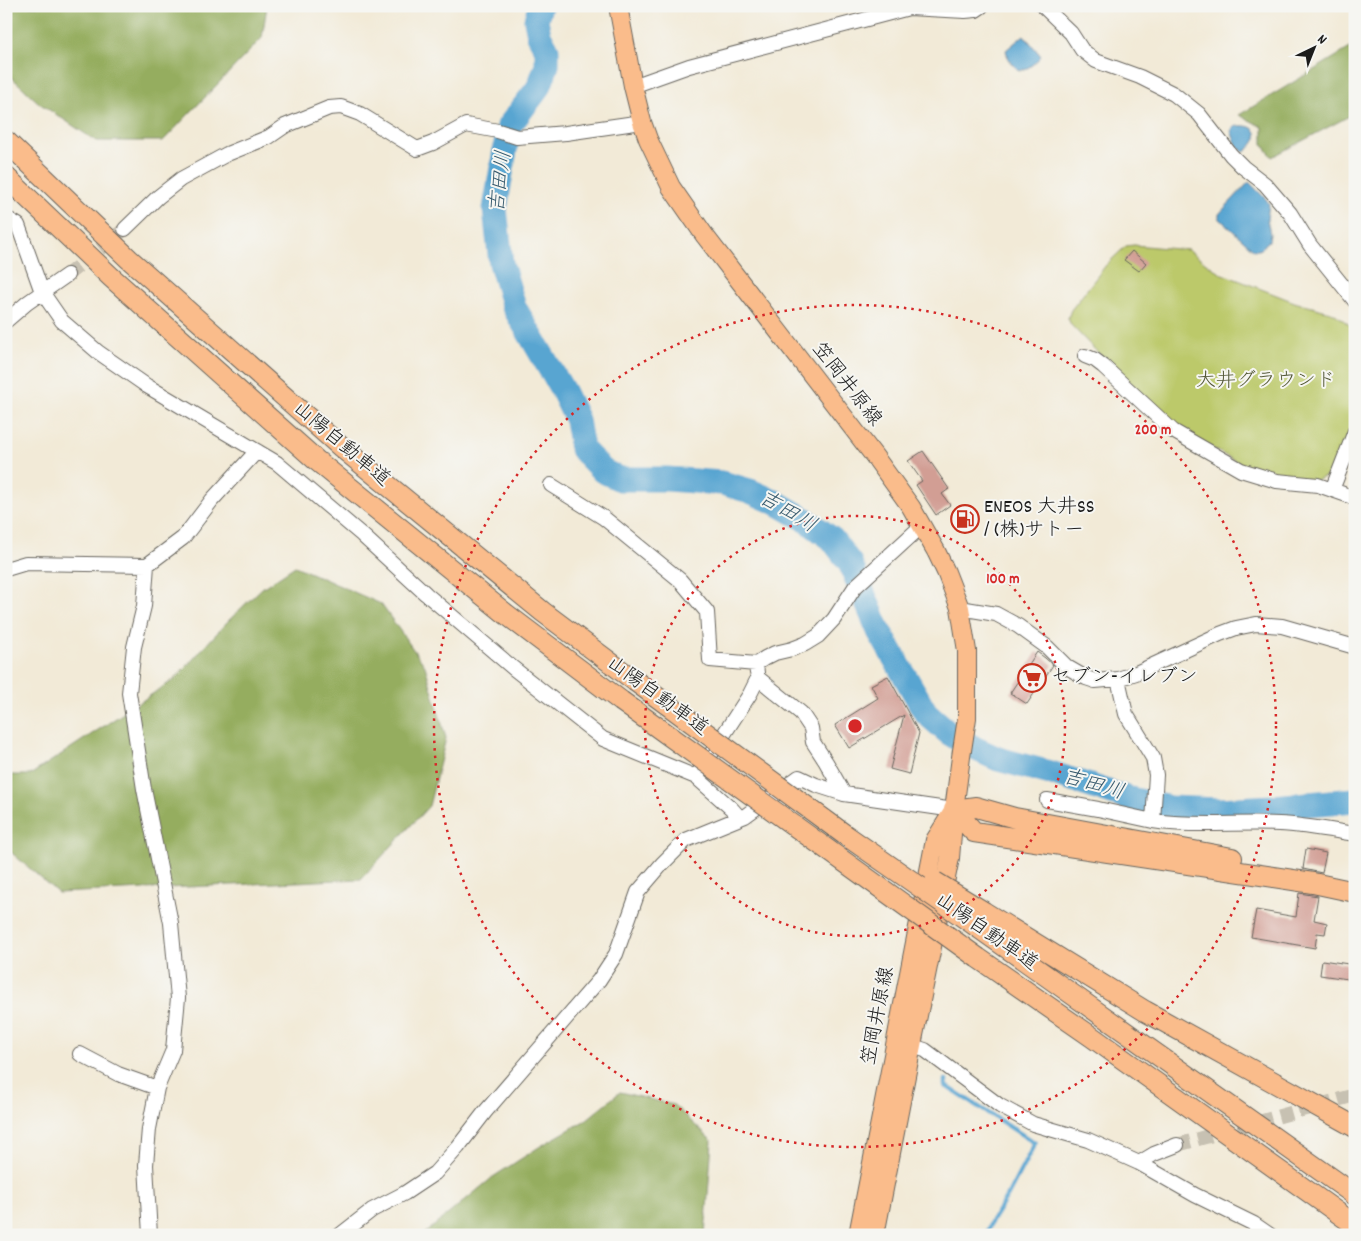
<svg xmlns="http://www.w3.org/2000/svg" width="1361" height="1241" viewBox="0 0 1361 1241" font-family="Dekko,'Klee One',sans-serif">
	<rect width="100%" height="100%" fill="#f6f6f2"/>
	<filter id="ink" filterUnits="userSpaceOnUse"><feTurbulence type="fractalNoise" baseFrequency=".02" numOctaves="2"/><feDisplacementMap in="SourceGraphic" scale="10" xChannelSelector="R" yChannelSelector="G"/><feConvolveMatrix kernelMatrix="1 2 1 2 8 2 1 2 1" color-interpolation-filters="sRGB"/></filter>
	<filter id="wash" filterUnits="userSpaceOnUse"><feTurbulence type="fractalNoise" baseFrequency=".0096" numOctaves="4" result="noise"/><feDisplacementMap in="SourceGraphic" scale="20" xChannelSelector="R" yChannelSelector="G"/><feGaussianBlur stdDeviation="1.12" result="paint"/><feColorMatrix in="noise" values="0 0 0 0 0 0 0 0 0 0 0 0 0 0 0 0 0 1.4 0 .05"/><feComposite in="paint" operator="in"/></filter>
	<g filter="url(#wash)">
		<rect width="100%" height="100%" fill="#f2ead7"/>
		<!-- green -->
		<path fill="#bcc96b" stroke="#6c7244" d="M 1134,245 L 1188,250 L 1220,273 L 1297,303 L 1334,313 L 1352,327 L 1355,329 L 1355,424 L 1343,450 L 1336,472 L 1315,481 L 1254,471 L 1186,434 L 1103,358 L 1071,325 L 1068,318 L 1071,310 L 1106,265 L 1126,246 Z"/>
		<!-- forest -->
		<path fill="#95ad5f" stroke="#58643e" d="M 6,6 L 267,6 L 262,38 L 163,141 L 96,141 L 39,103 L 6,72 Z
			M 1355,45 L 1355,113 L 1272,157 L 1263,144 L 1263,127 L 1239,115 Z
			M 295,566 L 381,604 L 425,666 L 446,738 L 429,806 L 361,879 L 58,893 L 6,848 L 6,775 L 30,775 L 175,679 L 227,622 L 262,588 Z
			M 620,1092 L 674,1105 L 712,1141 L 705,1235 L 423,1235 L 493,1177 L 539,1147 L 586,1120 Z"/>
		<!-- water -->
		<path fill="#58a5d1" stroke="#3a6076" d="M 1024,35 L 1041,56 C 1035,63 1029,69 1019,71 L 1008,58 L 1006,50 Z
			M 1235,126 C 1240,126 1247,125 1252,128 C 1263,135 1251,148 1244,152 C 1236,148 1234,138 1231,131 Z
			M 1249,182 L 1266,199 L 1269,204 L 1267,219 L 1270,234 L 1269,241 L 1259,250 L 1254,250 L 1219,218 L 1219,214 Z"/>
		<g fill="none" stroke-linecap="round" stroke-linejoin="round">
			<!-- stream -->
			<path stroke="#58a5d1" stroke-width="4.5" d="M 946,1080 L 946,1086 L 1035,1143 L 1008,1195 L 991,1222 L 986,1235"/>
			<!-- river -->
			<path stroke="#58a5d1" stroke-width="25" d="M 540,6 L 536,20 L 539,35 L 547,50 L 547,65 L 539,87 L 509,126 L 495,209 L 501,263 L 514,307 L 563,391 L 577,420 L 582,449 L 603,471 L 620,479 L 667,479 L 722,483 L 750,491 L 775,502 L 803,518 L 832,539 L 850,563 L 879,631 L 926,713 L 949,733 L 974,748 L 998,759 L 1054,774 L 1130,799 L 1169,808 L 1219,810 L 1273,807 L 1355,800"/>
		</g>
		<g id="blocks">
			<!-- building -->
			<path fill="#d29e94" d="M 1132,251 L 1146,263 L 1139,271 L 1124,260 Z
				M 923,451 L 949,489 L 942,494 L 950,505 L 936,515 L 916,485 L 922,481 L 908,461 Z
				M 1037,652 L 1045,658 L 1053,665 L 1027,704 L 1010,693 Z
				M 888,676 L 919,733 L 909,774 L 890,769 L 904,715 L 849,748 L 835,725 L 878,698 L 871,685 Z
				M 1306,849 L 1326,853 L 1322,873 L 1303,869 Z
				M 1299,893 L 1318,896 L 1314,920 L 1327,923 L 1325,934 L 1317,933 L 1315,948 L 1251,937 L 1256,910 L 1296,917 Z
				M 1322,960 L 1355,965 L 1355,980 L 1320,975 Z"/>
		</g>
	</g>
	<g filter="url(#ink)">
		<use href="#blocks" fill-opacity="0" stroke="#67645d" stroke-width="1"/>
		<g fill="none" stroke-linecap="round" stroke-linejoin="round">
			<!-- minor-tunnel -->
			<path stroke="#c7c1b2" stroke-width="14" stroke-dasharray="14 7" stroke-linecap="butt" d="M 67,275 L 125,229
				M 1177,1145 L 1355,1095"/>
			<defs>
				<path id="minor" d="M 1043,6 L 1071,33 L 1082,50 L 1096,61 L 1140,77 L 1174,94 L 1199,114 L 1231,155 L 1243,167 L 1265,184 L 1290,213 L 1310,245 L 1355,301
					M 633,86 L 689,66 L 909,8 L 965,11 L 976,10 L 982,6
					M 6,218 L 18,225 L 42,292 L 62,321 L 98,352 L 147,386 L 277,463 L 362,535 L 426,594 L 513,668 L 603,739 L 696,777 L 750,694 L 758,678 L 801,713 L 811,728 L 813,742 L 826,762 L 844,794 L 954,810
					M 125,229 L 158,197 L 181,179 L 227,154 L 269,137 L 285,126 L 329,108 L 341,107 L 360,114 L 417,149 L 433,143 L 466,125 L 498,131 L 517,137 L 566,133 L 642,122
					M 6,321 L 27,303 L 67,275
					M 1085,356 L 1095,360 L 1103,366 L 1173,431 L 1241,470 L 1277,481 L 1318,485 L 1355,498
					M 551,485 L 604,518 L 680,580 L 707,612 L 710,660 L 756,664
					M 1332,490 L 1355,431
					M 147,565 L 144,606 L 134,647 L 129,693 L 144,789 L 171,923 L 178,998 L 173,1050 L 157,1088 L 149,1129 L 146,1165 L 150,1235
					M 6,569 L 26,563 L 147,565 L 183,538 L 212,500 L 257,451
					M 960,608 L 996,614 L 1018,626 L 1047,647 L 1067,667 L 1086,678 L 1095,681 L 1118,679 L 1136,673 L 1220,634 L 1236,628 L 1256,624 L 1282,626 L 1355,647
					M 757,673 L 756,664 L 765,658 L 775,653 L 792,649 L 805,644 L 818,636 L 834,619 L 855,587 L 915,532 L 924,528
					M 1118,679 L 1126,714 L 1153,758 L 1156,775 L 1153,821 C 1195,827 1237,822 1279,824 C 1304,825 1330,830 1355,834
					M 696,777 L 732,809 L 740,818
					M 1047,800 L 1098,809 L 1153,821
					M 903,1043 L 925,1050 L 1000,1106 L 1033,1124 L 1088,1140 L 1139,1163 L 1195,1195 L 1254,1224 L 1270,1235
					M 80,1054 L 118,1074 L 157,1088
					M 1139,1163 L 1154,1154 L 1177,1145
					M 340,1235 L 372,1210 L 405,1193 L 435,1173 L 458,1147 L 485,1112 L 599,980 L 616,954 L 638,892 L 662,864 L 686,840 L 745,816 L 799,777 L 816,785 L 844,794"/>
				<path id="major" d="M 618,6 L 633,86 L 642,122 L 648,139 L 671,187 L 705,236 L 875,457 L 911,507 L 936,551 L 946,572 L 960,608 L 967,651 L 967,718 L 961,757 L 954,810 L 950,858 L 912,1045 L 875,1235
					M 858,1235 L 935,840 L 952,813"/>
				<path id="highway" d="M 6,141 L 129,259 L 341,447 L 543,612 L 635,681
					M 6,177 L 111,277 L 316,460 L 506,614 L 621,701
					M 954,810 L 974,832 L 1313,883 L 1355,892
					M 954,810 L 976,807 L 1015,818 L 1232,858
					M 984,912 L 1145,1011 L 1355,1127
					M 976,926 L 1355,1195
					M 978,958 L 1092,1037 L 1355,1225"/>
			</defs>
			<!-- minor casing -->
			<use href="#minor" stroke="#67645d" stroke-width="16"/>
			<!-- major casing -->
			<use href="#major" stroke="#67645d" stroke-width="20"/>
			<!-- highway casing -->
			<use href="#highway" stroke="#67645d" stroke-width="22"/>
			<!-- minor -->
			<use href="#minor" stroke="#fff" stroke-width="14"/>
			<!-- major -->
			<use href="#major" stroke="#fabc8b" stroke-width="18"/>
			<!-- highway -->
			<use href="#highway" stroke="#fabc8b" stroke-width="20"/>
			<defs>
				<path id="highway-bridge" d="M 635,681 L 844,834 L 976,926
					M 621,701 L 978,958
					M 935,882 L 984,912"/>
			</defs>
			<!-- highway-bridge casing -->
			<use href="#highway-bridge" stroke="#67645d" stroke-width="22" stroke-linecap="butt"/>
			<!-- highway-bridge -->
			<use href="#highway-bridge" stroke="#fabc8b" stroke-width="20"/>
		</g>
	</g>
	<!-- distance rings -->
	<g fill="none" stroke="#d62828" stroke-width="2.5" stroke-dasharray="2.5 5">
		<circle cx="855" cy="726" r="210"/>
		<circle cx="855" cy="726" r="421"/>
	</g>
	<!-- icons -->
	<defs>
		<symbol id="fuel-ring" viewBox="-11 -11 22 22"><circle r="9.5" fill="#f6f6f2" stroke="#c8321e" stroke-width="1.5"/><path d="M-5.5-6h7V0h2V4h1.3V-2.5L3-4.5l.8-.8L6-3V5H2.5V1h-1V6h-7ZM-4.2-4.7v3.2H.2V-4.7Z" fill="#c8321e"/></symbol>
		<symbol id="supermarket-ring" viewBox="-11 -11 22 22"><circle r="9.5" fill="#f6f6f2" stroke="#c8321e" stroke-width="1.5"/><path d="M-6-5.5h2.5l.6 2H6L4.5 2H-2.5L-4.4-4H-6ZM-1.5 3.2a1.3 1.3 0 1 0 .1 0ZM3 3.2a1.3 1.3 0 1 0 .1 0Z" fill="#c8321e"/></symbol>
	</defs>
	<g fill-rule="evenodd">
		<use href="#fuel-ring" x="949" y="503" width="32" height="32"/>
		<use href="#supermarket-ring" x="1016" y="662" width="32" height="32"/>
	</g>
	<g text-anchor="middle" dominant-baseline="central" stroke-width="4" stroke-linejoin="round" paint-order="stroke">
		<!-- park labels -->
		<g font-size="20" fill="#545938" stroke="#f6f6f2">
			<text x="1266" y="382">大井グラウンド</text>
		</g>
		<!-- street labels -->
		<g font-size="20" fill="#1c1c1c" stroke="#f6f6f2">
			<text transform="translate(846 385) rotate(52)">笠岡井原線</text>
			<text transform="translate(341 445) rotate(40)">山陽自動車道</text>
			<text transform="translate(657 697) rotate(36)">山陽自動車道</text>
			<text transform="translate(986 933) rotate(35)">山陽自動車道</text>
			<text transform="translate(879 1016) rotate(-79)">笠岡井原線</text>
		</g>
		<!-- poi labels -->
		<g font-size="20" fill="#1c1c1c" stroke="#f6f6f2" text-anchor="start">
			<text x="984" y="508">ENEOS 大井SS<tspan x="984" dy="23">/ (株)サトー</tspan></text>
			<text x="1051" y="678">セブン-イレブン</text>
		</g>
		<!-- water labels -->
		<g font-size="21" font-style="italic" fill="#375a6d" stroke="#f6f6f2">
			<text transform="translate(502 182) rotate(-83)">吉田川</text>
			<text transform="translate(787 513) rotate(30)">吉田川</text>
			<text transform="translate(1093 786) rotate(16)">吉田川</text>
		</g>
	</g>
	<circle cx="855" cy="726" r="8" fill="#d62828" stroke="#f6f6f2" stroke-width="2.5"/>
	<g font-size="15" text-anchor="middle" font-weight="bold" fill="#d62828" stroke="#f6f6f2" stroke-width="4" stroke-linejoin="round" paint-order="stroke">
		<text x="1153" y="434">200 m</text>
		<text x="1003" y="583">100 m</text>
	</g>
	<!-- margin -->
	<rect width="1361" height="1241" fill="none" stroke="#f6f6f2" stroke-width="25"/>
	<!-- north arrow -->
	<g transform="translate(1314 48) rotate(43)" stroke="#f6f6f2" stroke-width="4" paint-order="stroke">
	<path d="M0-4L9 19L0 12L-9 19Z" fill="#1c1c1c"/>
	<text y="-8" font-size="14" font-weight="bold" text-anchor="middle" fill="#1c1c1c">N</text>
	</g>
</svg>
